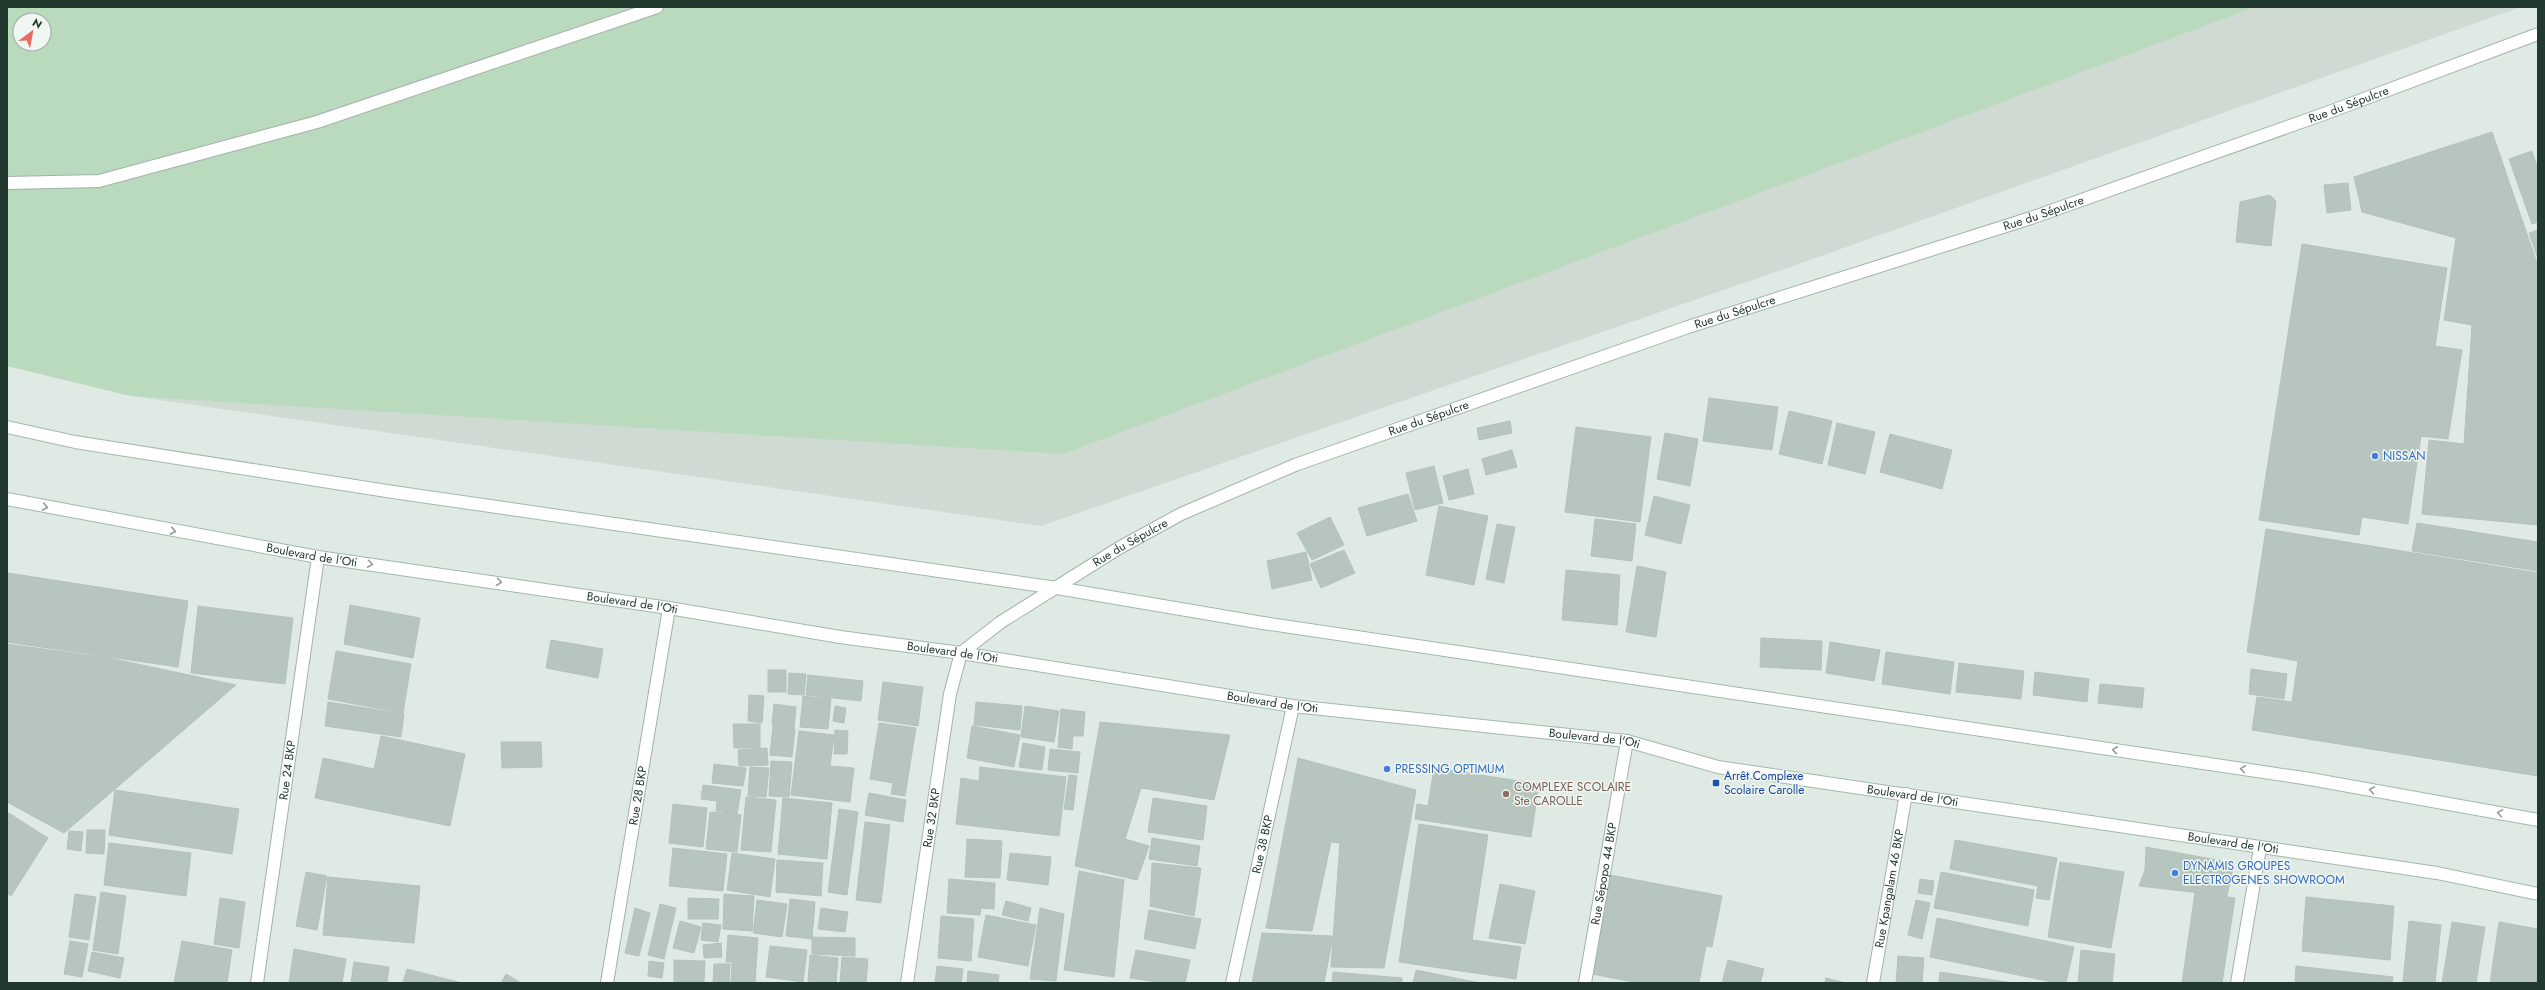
<svg xmlns="http://www.w3.org/2000/svg" width="2545" height="990" viewBox="0 0 2545 990" font-family="Jost,sans-serif">
	<rect width="100%" height="100%" fill="#e0eae4"/>
	<!-- built -->
	<path fill="#cfdad3" fill-rule="evenodd" d="M 7,7 L 2521,7 L 1790,267 L 1041,526 L 131,396 L 7,366 ZM 20,20 L 44,20 L 44,44 L 20,44 Z"/>
	<!-- green -->
	<path fill="#badabe" fill-rule="evenodd" d="M 7,7 L 2255,7 L 1063,454 L 131,396 L 7,366 ZM 20,20 L 44,20 L 44,44 L 20,44 Z"/>
	<!-- building -->
	<path fill="#b6c5bd" stroke="#b3c3ba" d="M 2492,132 L 2538,266 L 2538,525 L 2422,514 L 2429,440 L 2464,444 L 2472,325 L 2444,320 L 2456,238 L 2362,212 L 2354,177 Z
		M 2532,151 L 2538,169 L 2538,222 L 2532,224 L 2509,159 Z
		M 2348,183 L 2351,210 L 2327,213 L 2324,185 Z
		M 2270,195 L 2276,201 L 2271,246 L 2236,242 L 2240,202 Z
		M 2538,230 L 2538,259 L 2529,233 Z
		M 2302,244 L 2447,268 L 2435,346 L 2462,350 L 2448,439 L 2421,436 L 2408,524 L 2362,517 L 2359,535 L 2259,520 Z
		M 1709,398 L 1778,407 L 1772,450 L 1703,441 Z
		M 1789,411 L 1832,421 L 1822,464 L 1779,454 Z
		M 1510,421 L 1512,433 L 1479,440 L 1477,428 Z
		M 1837,423 L 1875,432 L 1865,474 L 1828,465 Z
		M 1576,427 L 1651,437 L 1640,522 L 1565,512 Z
		M 1665,433 L 1698,439 L 1690,486 L 1657,479 Z
		M 1890,434 L 1952,450 L 1942,489 L 1880,472 Z
		M 1512,450 L 1517,467 L 1486,475 L 1482,459 Z
		M 1434,466 L 1443,503 L 1415,510 L 1406,473 Z
		M 1468,469 L 1474,494 L 1449,500 L 1443,476 Z
		M 1408,494 L 1417,521 L 1367,536 L 1358,508 Z
		M 1654,496 L 1690,505 L 1681,544 L 1645,535 Z
		M 1439,506 L 1488,516 L 1474,585 L 1426,575 Z
		M 1330,517 L 1344,545 L 1312,560 L 1297,533 Z
		M 1595,519 L 1636,524 L 1632,561 L 1591,556 Z
		M 2417,523 L 2538,542 L 2538,571 L 2412,551 Z
		M 1497,524 L 1515,527 L 1504,583 L 1486,579 Z
		M 2266,529 L 2538,573 L 2538,776 L 2252,730 L 2257,697 L 2292,702 L 2298,661 L 2247,652 Z
		M 1344,550 L 1355,573 L 1321,588 L 1310,564 Z
		M 1306,552 L 1312,580 L 1272,589 L 1267,561 Z
		M 1637,566 L 1666,572 L 1656,637 L 1626,632 Z
		M 1566,570 L 1620,575 L 1617,625 L 1562,620 Z
		M 8,573 L 188,601 L 178,667 L 7,642 Z
		M 350,605 L 420,618 L 413,658 L 344,644 Z
		M 198,606 L 293,618 L 285,684 L 191,673 Z
		M 1761,638 L 1822,641 L 1821,670 L 1760,667 Z
		M 551,640 L 603,649 L 598,678 L 546,668 Z
		M 1830,642 L 1880,650 L 1874,681 L 1826,673 Z
		M 7,644 L 109,658 L 236,685 L 64,833 L 7,802 Z
		M 336,651 L 411,664 L 403,713 L 328,699 Z
		M 1886,652 L 1954,662 L 1950,694 L 1882,684 Z
		M 1959,663 L 2024,671 L 2021,699 L 1956,692 Z
		M 2251,669 L 2287,674 L 2284,699 L 2249,694 Z
		M 768,670 L 786,670 L 786,692 L 768,692 Z
		M 2035,672 L 2089,679 L 2087,702 L 2033,695 Z
		M 789,673 L 806,674 L 804,695 L 788,694 Z
		M 808,675 L 863,681 L 861,701 L 806,695 Z
		M 883,682 L 923,687 L 918,726 L 878,720 Z
		M 2100,684 L 2144,688 L 2142,708 L 2098,703 Z
		M 749,695 L 764,696 L 762,723 L 748,721 Z
		M 803,696 L 831,699 L 828,729 L 800,727 Z
		M 328,702 L 404,714 L 401,737 L 325,726 Z
		M 976,702 L 1022,706 L 1020,730 L 974,725 Z
		M 774,704 L 796,707 L 794,728 L 772,725 Z
		M 835,706 L 846,708 L 844,723 L 833,721 Z
		M 1025,706 L 1059,711 L 1054,742 L 1021,737 Z
		M 1061,709 L 1085,712 L 1083,736 L 1073,736 L 1072,749 L 1058,747 Z
		M 1100,722 L 1230,735 L 1214,800 L 1141,788 L 1125,839 L 1149,846 L 1137,880 L 1075,866 Z
		M 879,723 L 916,728 L 905,796 L 891,794 L 893,783 L 870,779 Z
		M 733,724 L 760,724 L 760,748 L 734,748 Z
		M 773,726 L 795,729 L 792,757 L 770,755 Z
		M 972,726 L 1020,735 L 1014,767 L 967,758 Z
		M 835,730 L 848,731 L 847,754 L 834,754 Z
		M 799,731 L 834,735 L 830,766 L 854,768 L 850,802 L 791,795 Z
		M 381,736 L 465,754 L 450,826 L 315,798 L 323,758 L 374,769 Z
		M 501,742 L 541,742 L 542,767 L 502,768 Z
		M 1023,743 L 1045,747 L 1042,770 L 1019,767 Z
		M 767,748 L 768,765 L 739,766 L 738,750 Z
		M 1050,749 L 1080,752 L 1078,773 L 1048,770 Z
		M 1298,758 L 1416,790 L 1384,968 L 1331,967 L 1340,843 L 1331,842 L 1312,931 L 1266,928 Z
		M 771,761 L 792,762 L 789,797 L 769,796 Z
		M 714,764 L 746,768 L 743,786 L 712,783 Z
		M 750,767 L 769,768 L 766,797 L 748,796 Z
		M 980,767 L 1066,777 L 1059,836 L 956,824 L 961,778 L 979,781 Z
		M 1434,768 L 1539,784 L 1531,837 L 1415,819 L 1417,804 L 1428,806 Z
		M 1069,775 L 1077,776 L 1073,810 L 1064,809 Z
		M 703,785 L 741,790 L 737,814 L 716,811 L 717,801 L 701,799 Z
		M 115,790 L 239,809 L 232,854 L 109,835 Z
		M 869,793 L 906,800 L 903,822 L 865,815 Z
		M 746,797 L 776,800 L 771,852 L 741,850 Z
		M 783,798 L 832,803 L 827,859 L 778,854 Z
		M 1153,798 L 1207,806 L 1203,840 L 1148,832 Z
		M 673,804 L 707,808 L 703,847 L 669,843 Z
		M 839,809 L 858,812 L 847,895 L 828,892 Z
		M 7,812 L 48,838 L 11,896 L 7,893 Z
		M 710,812 L 741,815 L 737,852 L 706,849 Z
		M 865,822 L 890,825 L 881,903 L 856,900 Z
		M 1419,824 L 1488,835 L 1472,940 L 1521,947 L 1516,979 L 1399,962 Z
		M 87,830 L 105,830 L 104,854 L 86,853 Z
		M 69,831 L 83,832 L 81,851 L 67,849 Z
		M 1152,838 L 1200,846 L 1197,866 L 1149,859 Z
		M 967,839 L 1002,841 L 1000,878 L 965,877 Z
		M 1955,840 L 2057,858 L 2049,900 L 2036,898 L 2038,886 L 1950,869 Z
		M 109,843 L 191,853 L 186,896 L 104,885 Z
		M 2146,847 L 2234,863 L 2227,896 L 2139,886 L 2145,870 Z
		M 673,848 L 727,854 L 723,891 L 669,886 Z
		M 732,853 L 775,859 L 770,897 L 727,890 Z
		M 1010,853 L 1051,857 L 1048,885 L 1007,880 Z
		M 777,860 L 823,863 L 821,896 L 776,892 Z
		M 2060,862 L 2124,872 L 2111,948 L 2048,937 Z
		M 1152,863 L 1201,868 L 1194,916 L 1150,906 Z
		M 1079,871 L 1124,880 L 1114,977 L 1064,970 Z
		M 306,872 L 327,876 L 317,930 L 296,926 Z
		M 1941,872 L 2034,890 L 2028,926 L 1934,908 Z
		M 1610,875 L 1722,896 L 1712,947 L 1706,946 L 1699,983 L 1639,983 L 1592,974 Z
		M 328,877 L 420,886 L 414,943 L 323,935 Z
		M 949,879 L 995,883 L 994,909 L 981,908 L 980,915 L 947,913 Z
		M 1920,879 L 1934,881 L 1932,895 L 1918,893 Z
		M 1500,884 L 1535,891 L 1525,944 L 1489,938 Z
		M 101,892 L 126,896 L 118,954 L 93,950 Z
		M 2195,892 L 2235,898 L 2222,983 L 2182,983 Z
		M 75,894 L 96,897 L 89,940 L 69,937 Z
		M 724,894 L 754,896 L 752,931 L 723,929 Z
		M 2306,897 L 2394,906 L 2390,960 L 2302,951 Z
		M 220,898 L 245,902 L 239,948 L 214,944 Z
		M 688,898 L 719,899 L 718,919 L 688,919 Z
		M 790,899 L 815,902 L 812,939 L 786,936 Z
		M 757,900 L 787,904 L 782,937 L 753,933 Z
		M 1916,900 L 1930,903 L 1922,939 L 1908,935 Z
		M 1006,901 L 1031,908 L 1028,921 L 1002,915 Z
		M 660,904 L 676,908 L 664,959 L 648,955 Z
		M 635,908 L 650,913 L 639,956 L 625,953 Z
		M 821,908 L 848,912 L 845,932 L 818,929 Z
		M 1040,908 L 1064,914 L 1056,981 L 1030,979 Z
		M 1149,910 L 1201,919 L 1195,949 L 1144,939 Z
		M 986,915 L 1036,925 L 1028,966 L 978,957 Z
		M 941,916 L 974,919 L 971,961 L 938,958 Z
		M 1937,918 L 2074,947 L 2066,983 L 2057,983 L 1930,957 Z
		M 680,921 L 701,927 L 694,953 L 673,948 Z
		M 2409,921 L 2441,925 L 2435,983 L 2403,983 Z
		M 2452,922 L 2485,927 L 2476,983 L 2442,983 Z
		M 2499,922 L 2538,929 L 2538,983 L 2490,983 Z
		M 703,923 L 721,925 L 718,942 L 701,940 Z
		M 1262,933 L 1333,936 L 1324,983 L 1252,983 Z
		M 728,935 L 758,938 L 755,983 L 731,983 L 732,962 L 726,962 Z
		M 812,937 L 855,938 L 855,956 L 812,954 Z
		M 70,941 L 88,944 L 82,977 L 64,974 Z
		M 182,941 L 232,950 L 227,983 L 174,983 Z
		M 721,943 L 722,957 L 704,958 L 703,945 Z
		M 770,946 L 807,950 L 803,982 L 766,977 Z
		M 294,949 L 346,959 L 342,983 L 289,983 Z
		M 1136,950 L 1190,960 L 1185,983 L 1165,983 L 1130,978 Z
		M 2081,950 L 2115,954 L 2112,983 L 2078,983 Z
		M 92,952 L 124,958 L 120,978 L 88,971 Z
		M 810,955 L 838,958 L 836,983 L 808,981 Z
		M 1898,956 L 1924,958 L 1922,983 L 1896,983 Z
		M 842,957 L 868,959 L 866,983 L 840,983 Z
		M 674,960 L 705,961 L 704,982 L 674,982 Z
		M 1728,960 L 1764,969 L 1760,983 L 1722,983 Z
		M 649,961 L 664,963 L 662,978 L 648,976 Z
		M 354,962 L 389,967 L 387,983 L 351,983 Z
		M 714,964 L 730,964 L 729,983 L 713,983 Z
		M 937,966 L 963,969 L 961,983 L 935,983 Z
		M 2296,966 L 2393,977 L 2392,983 L 2295,983 Z
		M 407,969 L 462,983 L 403,983 Z
		M 1416,970 L 1480,983 L 1413,983 Z
		M 968,971 L 999,975 L 998,983 L 967,983 Z
		M 1333,972 L 1402,978 L 1402,983 L 1332,983 Z
		M 1940,972 L 2013,983 L 1939,983 Z
		M 506,974 L 521,983 L 501,983 Z
		M 1826,978 L 1846,983 L 1825,983 Z"/>
	<g fill="none" stroke-linecap="round" stroke-linejoin="round">
		<defs>
			<path id="lane" d="M 7,183 L 99,181 L 317,122 L 657,7"/>
			<g id="street">
				<path id="s1" d="M 257,983 L 318,557"/>
				<path id="s2" d="M 607,983 L 669,608"/>
				<path id="s3" d="M 907,983 L 950,694 L 961,653 L 1001,622 L 1119,548 L 1181,514 L 1295,465 L 1688,327 L 2031,218 L 2321,115 L 2538,34"/>
				<path id="s4" d="M 1232,983 L 1293,706"/>
				<path id="s5" d="M 1585,983 L 1627,741"/>
				<path id="s6" d="M 1873,983 L 1906,794"/>
				<path d="M 2237,983 L 2260,848"/>
			</g>
			<g id="secondary">
				<path d="M 7,427 L 75,442 L 393,492 L 1057,588 L 1263,623 L 2310,779 L 2538,820"/>
				<path id="s7" d="M 7,499 L 318,557 L 669,608 L 840,637 L 961,653 L 1293,706 L 1627,741 L 1718,767 L 2437,873 L 2538,894"/>
			</g>
		</defs>
		<!-- lane casing -->
		<use href="#lane" stroke="#a3b1aa" stroke-width="14"/>
		<!-- street casing -->
		<use href="#street" stroke="#a3b1aa" stroke-width="14"/>
		<!-- secondary casing -->
		<use href="#secondary" stroke="#a2b8ad" stroke-width="14"/>
		<!-- lane -->
		<use href="#lane" stroke="#fff" stroke-width="12"/>
		<!-- street -->
		<use href="#street" stroke="#fff" stroke-width="12"/>
		<!-- secondary -->
		<use href="#secondary" stroke="#fff" stroke-width="12"/>
	</g>
	<!-- one-way arrows -->
	<defs><path id="oneway-chevron" d="M-2-3.5L2.5 0L-2 3.5" fill="none" stroke-width="1.6" stroke-linecap="round" stroke-linejoin="round"/></defs>
	<g stroke="#909c97">
		<use href="#oneway-chevron" transform="translate(45 507) rotate(11)"/>
		<use href="#oneway-chevron" transform="translate(173 531) rotate(11)"/>
		<use href="#oneway-chevron" transform="translate(370 564) rotate(8)"/>
		<use href="#oneway-chevron" transform="translate(499 582) rotate(8)"/>
		<use href="#oneway-chevron" transform="translate(2115 750) rotate(-172)"/>
		<use href="#oneway-chevron" transform="translate(2243 769) rotate(-172)"/>
		<use href="#oneway-chevron" transform="translate(2372 790) rotate(-170)"/>
		<use href="#oneway-chevron" transform="translate(2500 813) rotate(-170)"/>
	</g>
	<!-- markers -->
	<g fill="#3f7fe0" stroke="#f0f7f3" stroke-width="1.5">
		<circle cx="2375" cy="456" r="4"/>
		<circle cx="1387" cy="769" r="4"/>
		<circle cx="2175" cy="873" r="4"/>
	</g>
	<rect fill="#1a4fb4" stroke="#f0f7f3" stroke-width="1.5" x="1712" y="779" width="8" height="8" rx="2"/>
	<circle fill="#8d6e63" stroke="#f0f7f3" stroke-width="1.5" cx="1506" cy="794" r="4"/>
	<g text-anchor="middle" dominant-baseline="central" stroke-width="3" stroke-linejoin="round" paint-order="stroke">
		<!-- street labels -->
		<g font-size="12" fill="#22392f" stroke="#f0f7f3">
			<text stroke="none"><textPath href="#s3" startOffset="1833">Rue du Sépulcre</textPath></text>
			<text stroke="none"><textPath href="#s3" startOffset="1509">Rue du Sépulcre</textPath></text>
			<text stroke="none"><textPath href="#s3" startOffset="1185">Rue du Sépulcre</textPath></text>
			<text stroke="none"><textPath href="#s3" startOffset="861">Rue du Sépulcre</textPath></text>
			<text stroke="none"><textPath href="#s3" startOffset="537">Rue du Sépulcre</textPath></text>
			<text stroke="none"><textPath href="#s7" startOffset="310">Boulevard de l'Oti</textPath></text>
			<text stroke="none"><textPath href="#s7" startOffset="634">Boulevard de l'Oti</textPath></text>
			<text stroke="none"><textPath href="#s7" startOffset="958">Boulevard de l'Oti</textPath></text>
			<text stroke="none"><textPath href="#s7" startOffset="1282">Boulevard de l'Oti</textPath></text>
			<text stroke="none"><textPath href="#s7" startOffset="1606">Boulevard de l'Oti</textPath></text>
			<text stroke="none"><textPath href="#s1" startOffset="215">Rue 24 BKP</textPath></text>
			<text stroke="none"><textPath href="#s2" startOffset="190">Rue 28 BKP</textPath></text>
			<text stroke="none"><textPath href="#s7" startOffset="1930">Boulevard de l'Oti</textPath></text>
			<text stroke="none"><textPath href="#s3" startOffset="167">Rue 32 BKP</textPath></text>
			<text stroke="none"><textPath href="#s7" startOffset="2254">Boulevard de l'Oti</textPath></text>
			<text stroke="none"><textPath href="#s4" startOffset="142">Rue 38 BKP</textPath></text>
			<text stroke="none"><textPath href="#s5" startOffset="111">Rue Sépopo 44 BKP</textPath></text>
			<text stroke="none"><textPath href="#s6" startOffset="96">Rue Kpangalam 46 BKP</textPath></text>
		</g>
		<!-- shop labels -->
		<g font-size="12" fill="#366cbe" stroke="#f0f7f3" text-anchor="start">
			<text x="2383" y="456">NISSAN</text>
			<text x="1395" y="769">PRESSING OPTIMUM</text>
			<text x="2183" y="866">DYNAMIS GROUPES<tspan x="2183" dy="14">ELECTROGENES SHOWROOM</tspan></text>
		</g>
		<!-- transit labels -->
		<g font-size="12" fill="#164399" stroke="#f0f7f3" text-anchor="start">
			<text x="1724" y="776">Arrêt Complexe<tspan x="1724" dy="14">Scolaire Carolle</tspan></text>
		</g>
		<!-- education labels -->
		<g font-size="12" fill="#785e54" stroke="#f0f7f3" text-anchor="start">
			<text x="1514" y="787">COMPLEXE SCOLAIRE<tspan x="1514" dy="14">Ste CAROLLE</tspan></text>
		</g>
	</g>
	<!-- border -->
	<rect width="2545" height="990" fill="none" stroke="#22392f" stroke-width="16"/>
	<!-- north arrow -->
	<g transform="translate(32 32) rotate(32)"><circle r="19" fill="#f0f7f3" stroke="#9eaba5"/>
	<path d="M0-3L7 15L0 10L-7 15Z" fill="#e96c60"/>
	<text y="-6" font-size="11" font-weight="bold" text-anchor="middle" fill="#22392f">N</text>
	</g>
</svg>
